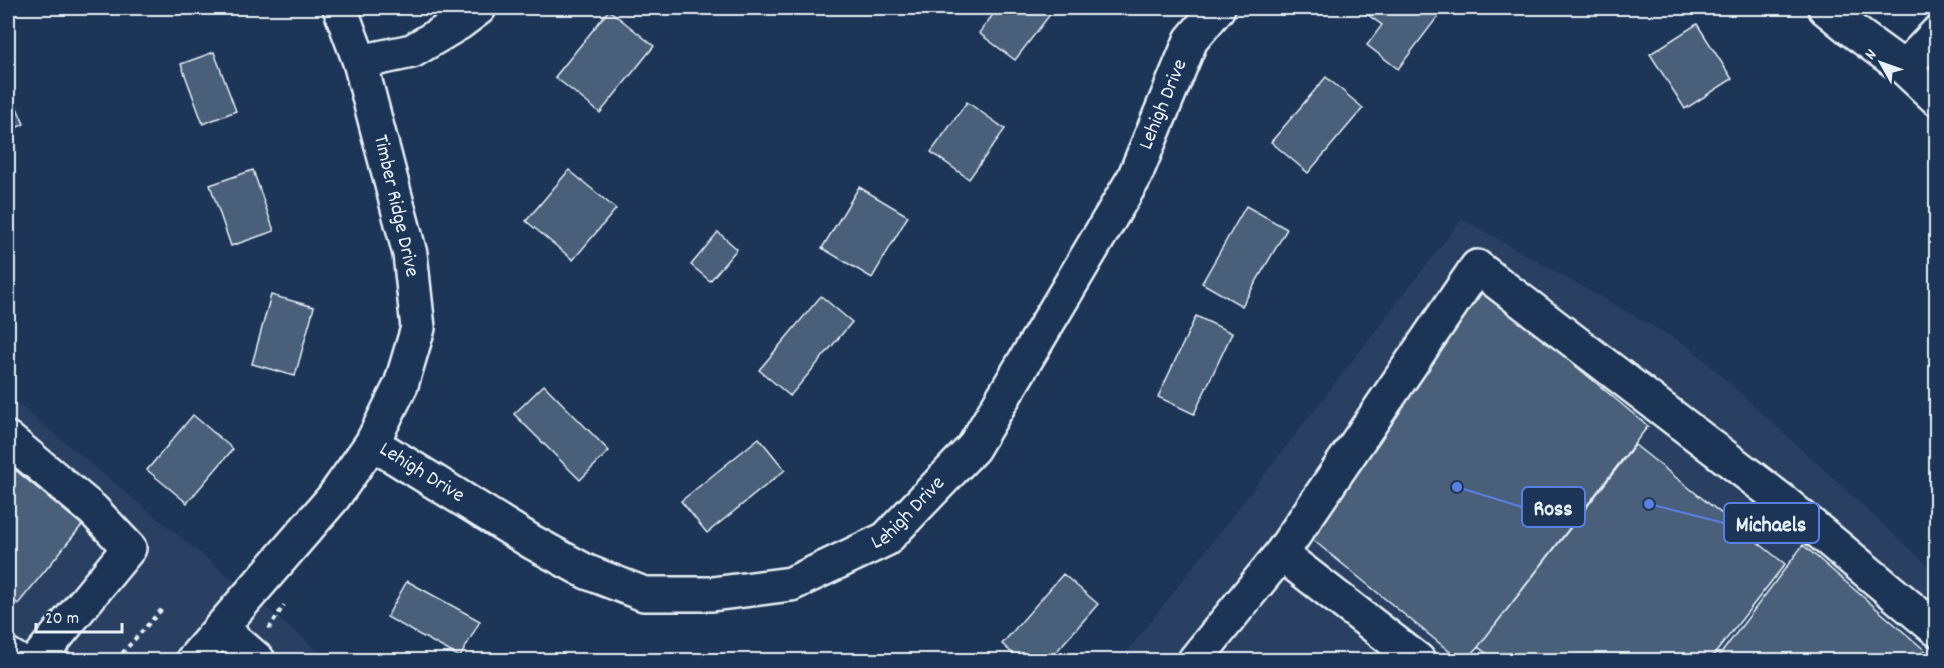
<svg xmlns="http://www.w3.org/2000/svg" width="1944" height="668" viewBox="0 0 1944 668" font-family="Dekko,sans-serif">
	<rect width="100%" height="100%" fill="#1d3557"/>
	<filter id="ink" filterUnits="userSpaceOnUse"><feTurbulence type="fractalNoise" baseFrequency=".0167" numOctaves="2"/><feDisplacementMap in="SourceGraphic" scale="12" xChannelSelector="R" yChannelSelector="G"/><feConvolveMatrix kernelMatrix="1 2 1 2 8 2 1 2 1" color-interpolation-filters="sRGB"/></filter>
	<g filter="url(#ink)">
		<!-- built -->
		<path fill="#2a4162" d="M 1462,219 L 1691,348 L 1936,573 L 1936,660 L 1121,660 Z
			M 8,396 L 223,572 L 329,660 L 8,660 Z"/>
		<!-- building -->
		<path fill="#495e7a" stroke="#e8f1f8" stroke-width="1.5" d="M 998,8 L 1055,8 L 1015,60 L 979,33 Z
			M 1372,8 L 1429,8 L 1439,15 L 1398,69 L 1367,45 L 1382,25 L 1367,14 Z
			M 609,10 L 654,46 L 600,113 L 555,77 Z
			M 1697,24 L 1732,79 L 1685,109 L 1650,54 Z
			M 214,52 L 236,111 L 203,124 L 181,64 Z
			M 1326,77 L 1363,108 L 1308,173 L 1271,142 Z
			M 8,87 L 24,124 L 8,132 Z
			M 967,102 L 1005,129 L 969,179 L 931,152 Z
			M 253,170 L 274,231 L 231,246 L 210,185 Z
			M 569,170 L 616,209 L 573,260 L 526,221 Z
			M 859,187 L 908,216 L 872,278 L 822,248 Z
			M 1246,206 L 1287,229 L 1242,306 L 1202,283 Z
			M 718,232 L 737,249 L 710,281 L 691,265 Z
			M 1484,290 L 1648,426 L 1478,647 L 1467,660 L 1460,660 L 1302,531 Z
			M 271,295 L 314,307 L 295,376 L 252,364 Z
			M 821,296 L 852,322 L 790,396 L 759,370 Z
			M 1196,316 L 1232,333 L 1194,414 L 1158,397 Z
			M 544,385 L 609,451 L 580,480 L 514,414 Z
			M 193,415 L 233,449 L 187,503 L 147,470 Z
			M 759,438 L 785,470 L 707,533 L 681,501 Z
			M 1635,445 L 1785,564 L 1710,660 L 1496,660 L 1478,647 Z
			M 8,464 L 82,525 L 18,604 L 8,595 Z
			M 1803,545 L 1936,660 L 1716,660 Z
			M 1063,574 L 1098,604 L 1049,660 L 1020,660 L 1002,644 Z
			M 407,581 L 480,621 L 460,657 L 387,617 Z"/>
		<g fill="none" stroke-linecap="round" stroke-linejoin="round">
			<defs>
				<g id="minor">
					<path d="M 1825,8 L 1852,30 L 1904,68 L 1936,98"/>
					<path d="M 360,62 L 412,51 L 459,23 L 479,8"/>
					<path d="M 1904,68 L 1936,34"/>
					<path d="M 8,439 L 93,510 L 129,548 L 37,660"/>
					<path id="s1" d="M 372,443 L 532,542 L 587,572 L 644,594 L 712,594 L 791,584 L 886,539 L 973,448 L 1134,178 L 1191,40 L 1218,8"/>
					<path d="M 221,628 L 258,660"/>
					<path d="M 8,655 L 16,660"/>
					<path d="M 193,660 L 333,498 L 372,443 L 401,385 L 418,328 L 410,254 L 360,62 L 340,8"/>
					<path d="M 1195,660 L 1281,554"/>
					<path d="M 1418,660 L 1281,554 L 1477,267 L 1780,499 L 1936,629"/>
				</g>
			</defs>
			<!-- minor casing -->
			<use href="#minor" stroke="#e8f1f8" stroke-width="38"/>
			<!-- path -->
			<path stroke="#e8f1f8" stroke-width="4" stroke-dasharray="4.5 4.5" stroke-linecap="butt" d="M 8,595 L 13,599
				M 269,629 L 284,605
				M 116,660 L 162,609"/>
			<!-- minor -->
			<use href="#minor" stroke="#1d3557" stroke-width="33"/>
		</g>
	</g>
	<g text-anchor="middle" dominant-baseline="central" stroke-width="4.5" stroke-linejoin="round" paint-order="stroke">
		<!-- street labels -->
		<g font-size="21" fill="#e8f1f8" stroke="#1d3557">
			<text stroke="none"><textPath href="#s1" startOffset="1084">Lehigh Drive</textPath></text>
			<text transform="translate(395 206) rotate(77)">Timber Ridge Drive</text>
			<text stroke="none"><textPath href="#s1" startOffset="58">Lehigh Drive</textPath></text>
			<text stroke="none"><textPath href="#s1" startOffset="598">Lehigh Drive</textPath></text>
		</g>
	</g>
	<!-- callouts -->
	<path fill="none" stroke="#5a7fe2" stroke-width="2" d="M1457 487L1522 507M1649 504L1724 523"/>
	<g fill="#5a7fe2" stroke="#1d3557" stroke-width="2">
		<circle cx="1457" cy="487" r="6"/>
		<circle cx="1649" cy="504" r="6"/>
	</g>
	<g fill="#1d3557" stroke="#5a7fe2" stroke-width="2">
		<rect x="1522" y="487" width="63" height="40" rx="6"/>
		<rect x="1724" y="503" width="95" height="40" rx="6"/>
	</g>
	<g font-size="22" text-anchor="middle" font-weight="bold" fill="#e8f1f8">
		<text x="1553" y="515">Ross</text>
		<text x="1771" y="531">Michaels</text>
	</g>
	<!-- margin -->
	<rect width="1944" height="668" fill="none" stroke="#1d3557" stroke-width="30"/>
	<rect x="15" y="15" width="1914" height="638" fill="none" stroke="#e8f1f8" stroke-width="2" filter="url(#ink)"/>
	<!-- north arrow -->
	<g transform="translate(1881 63) rotate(310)" stroke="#1d3557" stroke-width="4.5" paint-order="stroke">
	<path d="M0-4.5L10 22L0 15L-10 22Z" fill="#e8f1f8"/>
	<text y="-9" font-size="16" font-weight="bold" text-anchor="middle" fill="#e8f1f8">N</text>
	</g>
	<!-- scale -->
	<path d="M36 623v9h86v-9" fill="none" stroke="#e8f1f8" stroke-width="3"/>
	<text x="45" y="623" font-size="18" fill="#e8f1f8" stroke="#1d3557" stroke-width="4.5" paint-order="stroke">20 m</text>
</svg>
